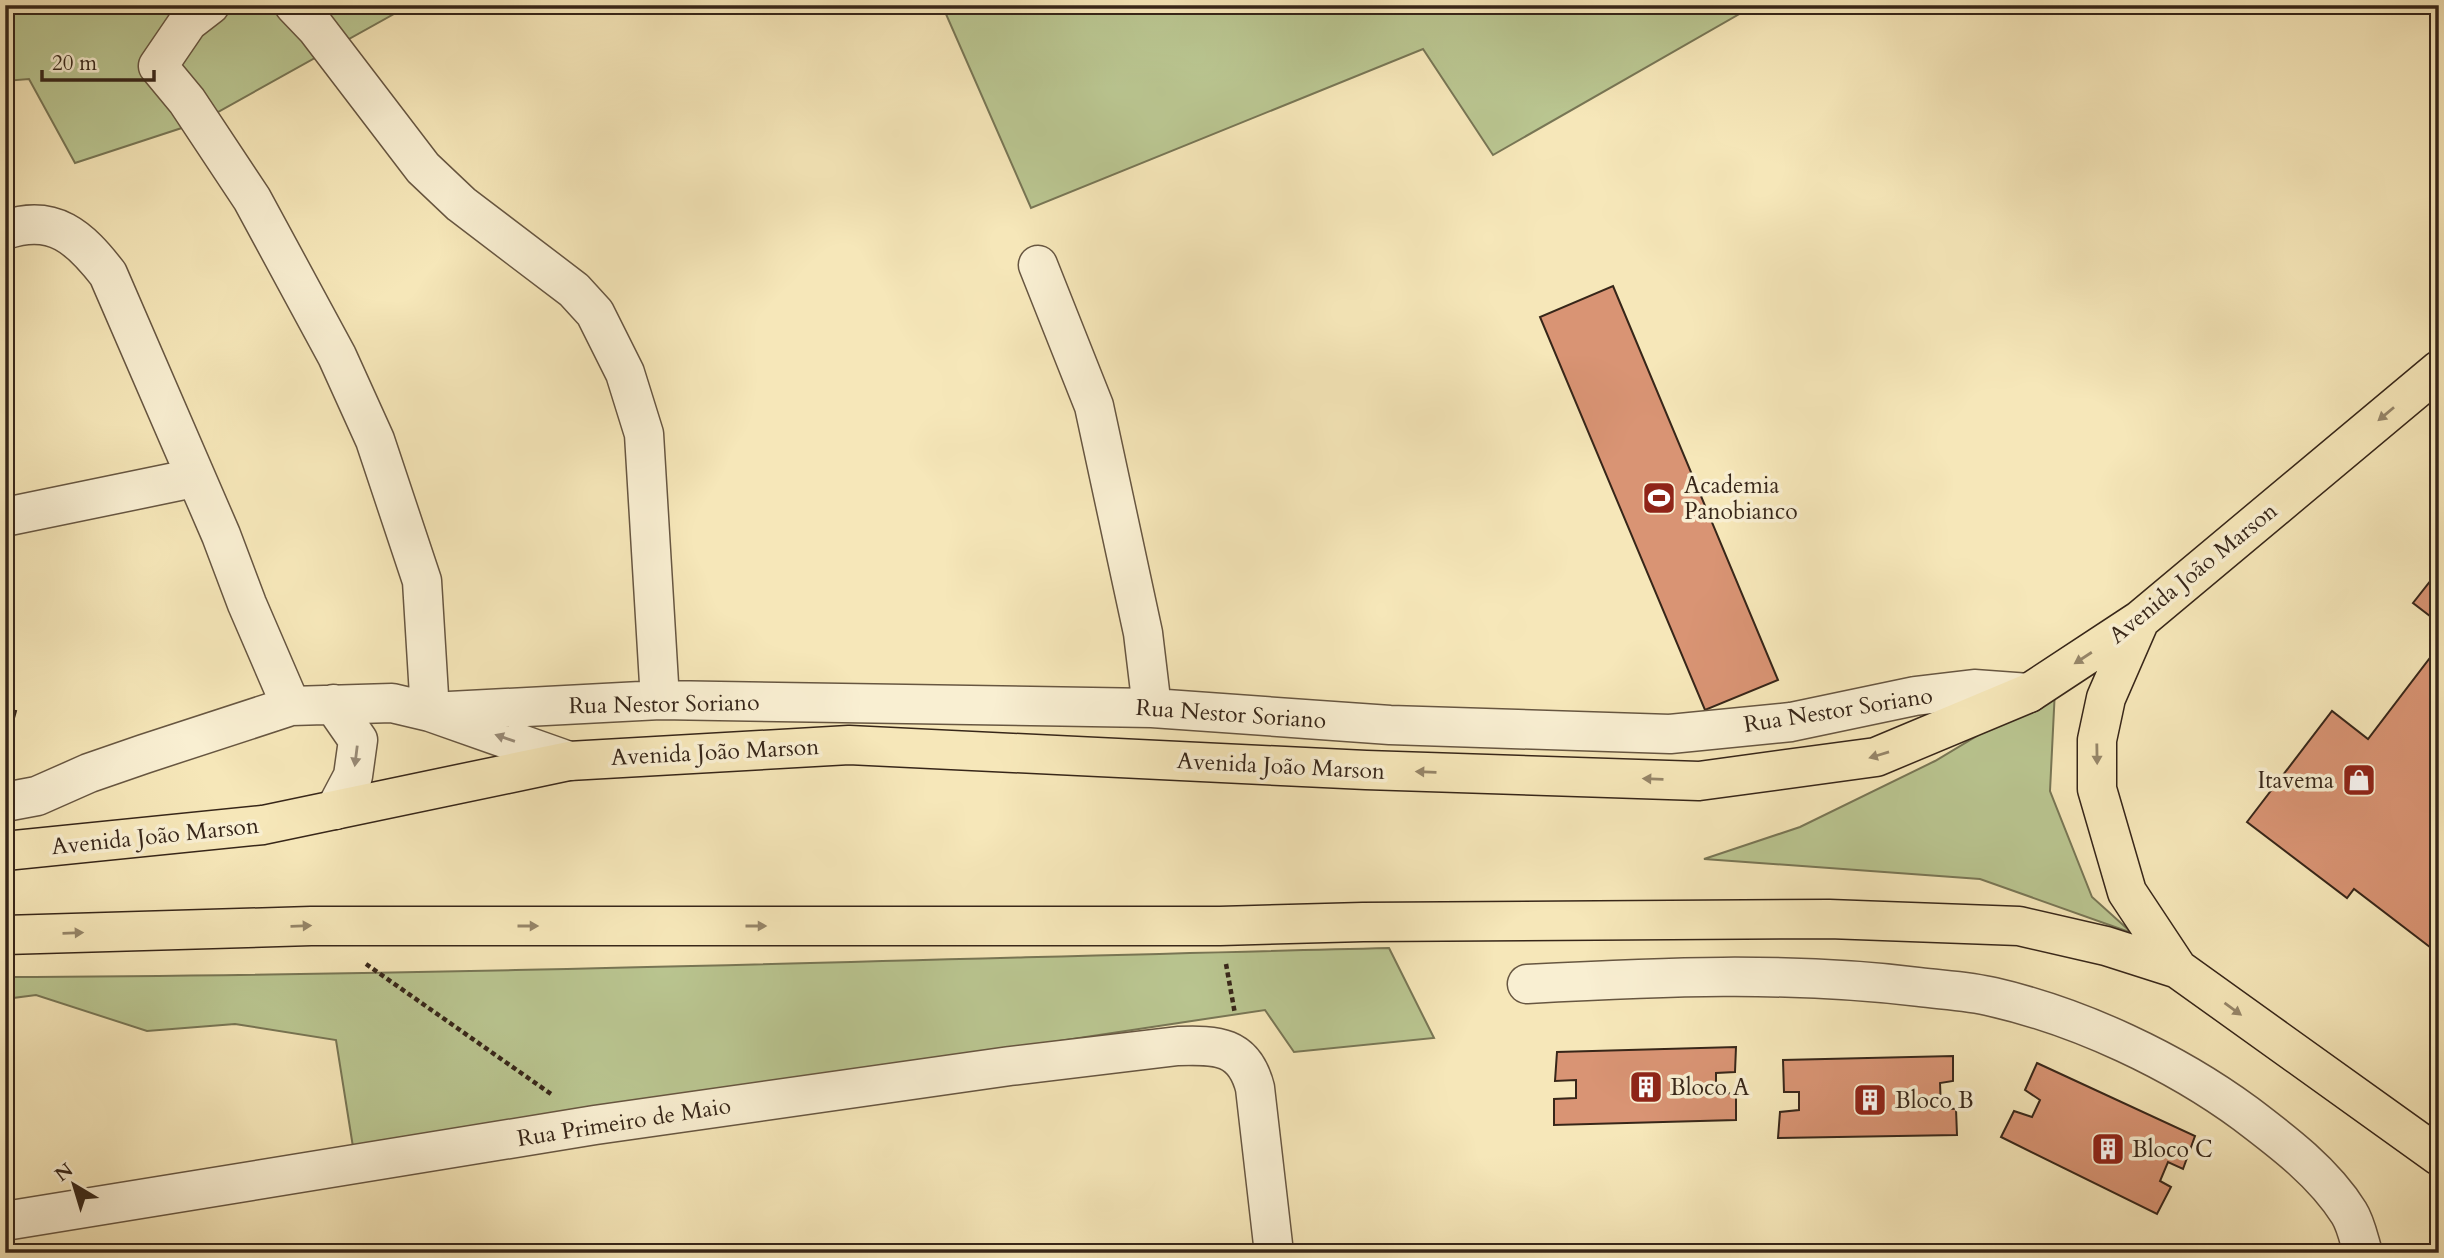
<svg xmlns="http://www.w3.org/2000/svg" width="2444" height="1258" viewBox="0 0 2444 1258" font-family="Cardo,serif">
	<rect width="100%" height="100%" fill="#f6e7b9"/>
	<filter id="stains"><feTurbulence type="fractalNoise" baseFrequency=".00286" numOctaves="4"/><feColorMatrix values="0 0 0 0 .2 0 0 0 0 .09 0 0 0 0 .02 0 0 0 .5 -.17"/></filter>
	<radialGradient id="worn" r=".72"><stop offset=".6" stop-color="#630" stop-opacity="0"/><stop offset="1" stop-color="#630" stop-opacity=".3"/></radialGradient>
	<!-- green -->
	<path fill="#bac691" stroke="#787655" stroke-width="2" d="M 5,5 L 410,5 L 200,122 L 75,163 L 29,79 L 5,81 Z
		M 942,5 L 1755,5 L 1493,155 L 1423,49 L 1031,208 Z
		M 2055,689 L 2050,791 L 2092,897 L 2132,933 L 1980,879 L 1704,859 L 1800,827 L 1935,761 Z
		M 1389,948 L 1434,1038 L 1294,1052 L 1265,1010 L 353,1147 L 336,1040 L 235,1024 L 147,1031 L 36,995 L 5,999 L 5,977 C 467,975 928,959 1389,948 Z"/>
	<!-- building -->
	<path fill="#d99474" stroke="#372619" stroke-width="2" d="M 1613,286 L 1778,680 L 1705,710 L 1540,317 Z
		M 2439,570 L 2439,623 L 2413,603 Z
		M 2439,646 L 2439,954 L 2354,889 L 2347,898 L 2247,822 L 2332,711 L 2368,739 Z
		M 5,709 L 16,711 L 5,750 Z
		M 1736,1047 L 1735,1072 L 1716,1073 L 1716,1094 L 1736,1093 L 1736,1120 L 1554,1125 L 1554,1099 L 1576,1098 L 1576,1080 L 1555,1081 L 1557,1052 Z
		M 1953,1056 L 1953,1081 L 1940,1083 L 1941,1108 L 1956,1109 L 1957,1135 L 1778,1138 L 1780,1112 L 1799,1110 L 1799,1092 L 1784,1092 L 1783,1060 Z
		M 2037,1063 L 2195,1136 L 2183,1169 L 2168,1162 L 2160,1181 L 2171,1187 L 2157,1214 L 2001,1137 L 2014,1111 L 2032,1117 L 2040,1100 L 2025,1090 Z"/>
	<g fill="none" stroke-linecap="round" stroke-linejoin="round">
		<defs>
			<path id="minor" d="M 210,5 L 188,22 L 158,66 L 187,101 L 252,199 L 337,356 L 375,440 L 422,581 L 430,712 L 660,700 L 1152,708 L 1390,725 L 1670,734 L 1791,722 L 1915,696 L 1974,689 L 2029,693
				M 294,5 L 316,28 L 423,168 L 461,204 L 574,290 L 595,313 L 625,373 L 644,434 L 660,700
				M 5,230 C 54,213 80,238 108,274 L 221,535 L 247,604 L 291,706
				M 1038,265 L 1094,406 L 1143,633 L 1152,708
				M 5,517 L 194,478
				M 333,704 L 358,740 L 353,776 L 335,810
				M 5,802 L 37,796 L 89,773 L 144,754 L 291,706 L 392,703 L 430,712 L 569,761
				M 1527,984 C 1658,977 1788,971 1919,987 C 1943,990 1969,991 1993,997 C 2080,1017 2174,1061 2246,1114 C 2283,1142 2324,1173 2349,1213 C 2356,1224 2359,1240 2363,1253
				M 5,1221 L 595,1125 L 1010,1066 L 1178,1046 C 1217,1045 1244,1045 1255,1088 L 1274,1253"/>
			<path id="major" d="M 2140,620 L 2106,698 L 2097,740 L 2097,789 L 2127,892 L 2178,969 L 2439,1156
				M 5,851 L 263,825 L 569,761 L 849,745 L 1366,770 L 1699,781 L 1876,757 L 2029,693 L 2140,620 L 2439,370
				M 5,935 L 311,926 L 1220,926 L 1363,922 L 1829,919 L 2019,926 L 2106,946 L 2178,969"/>
		</defs>
		<!-- minor casing -->
		<use href="#minor" stroke="#675641" stroke-width="41"/>
		<!-- major casing -->
		<use href="#major" stroke="#372619" stroke-width="41"/>
		<!-- path -->
		<path stroke="#372619" stroke-width="4.5" stroke-dasharray="5 3.5" stroke-linecap="butt" d="M 366,964 L 551,1094
			M 1226,964 L 1235,1014"/>
		<!-- minor -->
		<use href="#minor" stroke="#f9efd2" stroke-width="38"/>
		<!-- major -->
		<use href="#major" stroke="#f6e7b9" stroke-width="38"/>
	</g>
	<!-- one-way arrows -->
	<defs><path id="oneway-solid" d="M-6-.8H1V-3.2L6.5 0L1 3.2V.8H-6Z" transform="scale(1.75)"/></defs>
	<g fill="#968669">
		<use href="#oneway-solid" transform="translate(2386 414) rotate(140)"/>
		<use href="#oneway-solid" transform="translate(2083 658) rotate(147)"/>
		<use href="#oneway-solid" transform="translate(2097 754) rotate(89)"/>
		<use href="#oneway-solid" transform="translate(1879 755) rotate(163)"/>
		<use href="#oneway-solid" transform="translate(1426 772) rotate(-178)"/>
		<use href="#oneway-solid" transform="translate(1653 779) rotate(-178)"/>
		<use href="#oneway-solid" transform="translate(301 926) rotate(-2)"/>
		<use href="#oneway-solid" transform="translate(528 926)"/>
		<use href="#oneway-solid" transform="translate(756 926)"/>
		<use href="#oneway-solid" transform="translate(73 933) rotate(-2)"/>
		<use href="#oneway-solid" transform="translate(2233 1009) rotate(36)"/>
	</g>
	<g fill="#988a76">
		<use href="#oneway-solid" transform="translate(505 738) rotate(-161)"/>
		<use href="#oneway-solid" transform="translate(356 756) rotate(97)"/>
	</g>
	<!-- icons -->
	<defs>
		<symbol id="stadium-square" viewBox="-11 -11 22 22"><rect x="-9" y="-9" width="18" height="18" rx="4" fill="#8f2418" stroke="#f9efd2"/><path d="M0-5a6.5 5 0 1 0 0 10a6.5 5 0 1 0 0-10ZM-3.5-1.8h7v3.6h-7Z" fill="#fff"/></symbol>
		<symbol id="shop-square" viewBox="-11 -11 22 22"><rect x="-9" y="-9" width="18" height="18" rx="4" fill="#8f2418" stroke="#f9efd2"/><path d="M-5-2.5h2.3a2.7 3.5 0 0 1 5.4 0H5L5.5 6h-11ZM-1.5-2.5h3a1.5 2.3 0 0 0-3 0Z" fill="#fff"/></symbol>
		<symbol id="building-square" viewBox="-11 -11 22 22"><rect x="-9" y="-9" width="18" height="18" rx="4" fill="#8f2418" stroke="#f9efd2"/><path d="M-4-6H4V6H1V3H-1V6H-4ZM-2.5-4.3h1.7v1.8h-1.7ZM.8-4.3h1.7v1.8H.8ZM-2.5-1h1.7V.8h-1.7ZM.8-1h1.7V.8H.8Z" fill="#fff"/></symbol>
	</defs>
	<g fill-rule="evenodd">
		<use href="#stadium-square" x="1640" y="479" width="38" height="38"/>
		<use href="#shop-square" x="2340" y="761" width="38" height="38"/>
		<use href="#building-square" x="1627" y="1068" width="38" height="38"/>
		<use href="#building-square" x="1851" y="1081" width="38" height="38"/>
		<use href="#building-square" x="2089" y="1130" width="38" height="38"/>
	</g>
	<g text-anchor="middle" dominant-baseline="central" stroke-width="7" stroke-linejoin="round" paint-order="stroke">
		<!-- poi labels -->
		<g font-size="23" fill="#372619" stroke="#f9efd2" text-anchor="start">
			<text x="1684" y="485">Academia<tspan x="1684" dy="26">Panobianco</tspan></text>
			<text x="2334" y="780" text-anchor="end">Itavema</text>
			<text x="1670" y="1087">Bloco A</text>
			<text x="1895" y="1100">Bloco B</text>
			<text x="2132" y="1149">Bloco C</text>
		</g>
		<!-- street labels -->
		<g font-size="23" fill="#372619" stroke="#f9efd2">
			<text transform="translate(2193 573) rotate(-39)">Avenida João Marson</text>
			<text transform="translate(664 704) rotate(-1)">Rua Nestor Soriano</text>
			<text transform="translate(1838 710) rotate(-9)">Rua Nestor Soriano</text>
			<text transform="translate(1231 714) rotate(4)">Rua Nestor Soriano</text>
			<text transform="translate(715 752) rotate(-3)">Avenida João Marson</text>
			<text transform="translate(1281 766) rotate(3)">Avenida João Marson</text>
			<text transform="translate(155 836) rotate(-6)">Avenida João Marson</text>
			<text transform="translate(624 1122) rotate(-9)">Rua Primeiro de Maio</text>
		</g>
	</g>
	<!-- margin -->
	<rect width="2444" height="1258" fill="none" stroke="#f6e7b9" stroke-width="28"/>
	<rect x="7" y="7" width="2430" height="1244" fill="none" stroke="#372619" stroke-width="3.5"/>
	<rect x="14" y="14" width="2416" height="1230" fill="none" stroke="#372619" stroke-width="2"/>
	<!-- north arrow -->
	<g transform="translate(74 1185) rotate(322)" stroke="#f9efd2" stroke-width="5" paint-order="stroke">
	<path d="M0-5L12 26L0 18L-12 26Z" fill="#372619"/>
	<text y="-10" font-size="19" font-weight="bold" text-anchor="middle" fill="#372619">N</text>
	</g>
	<!-- scale -->
	<path d="M42 70v10h112v-10" fill="none" stroke="#372619" stroke-width="3.5"/>
	<text x="52" y="70" font-size="21" fill="#372619" stroke="#f9efd2" stroke-width="5" paint-order="stroke">20 m</text>
	<rect width="100%" height="100%" filter="url(#stains)"/>
	<rect width="100%" height="100%" fill="url(#worn)"/>
</svg>
